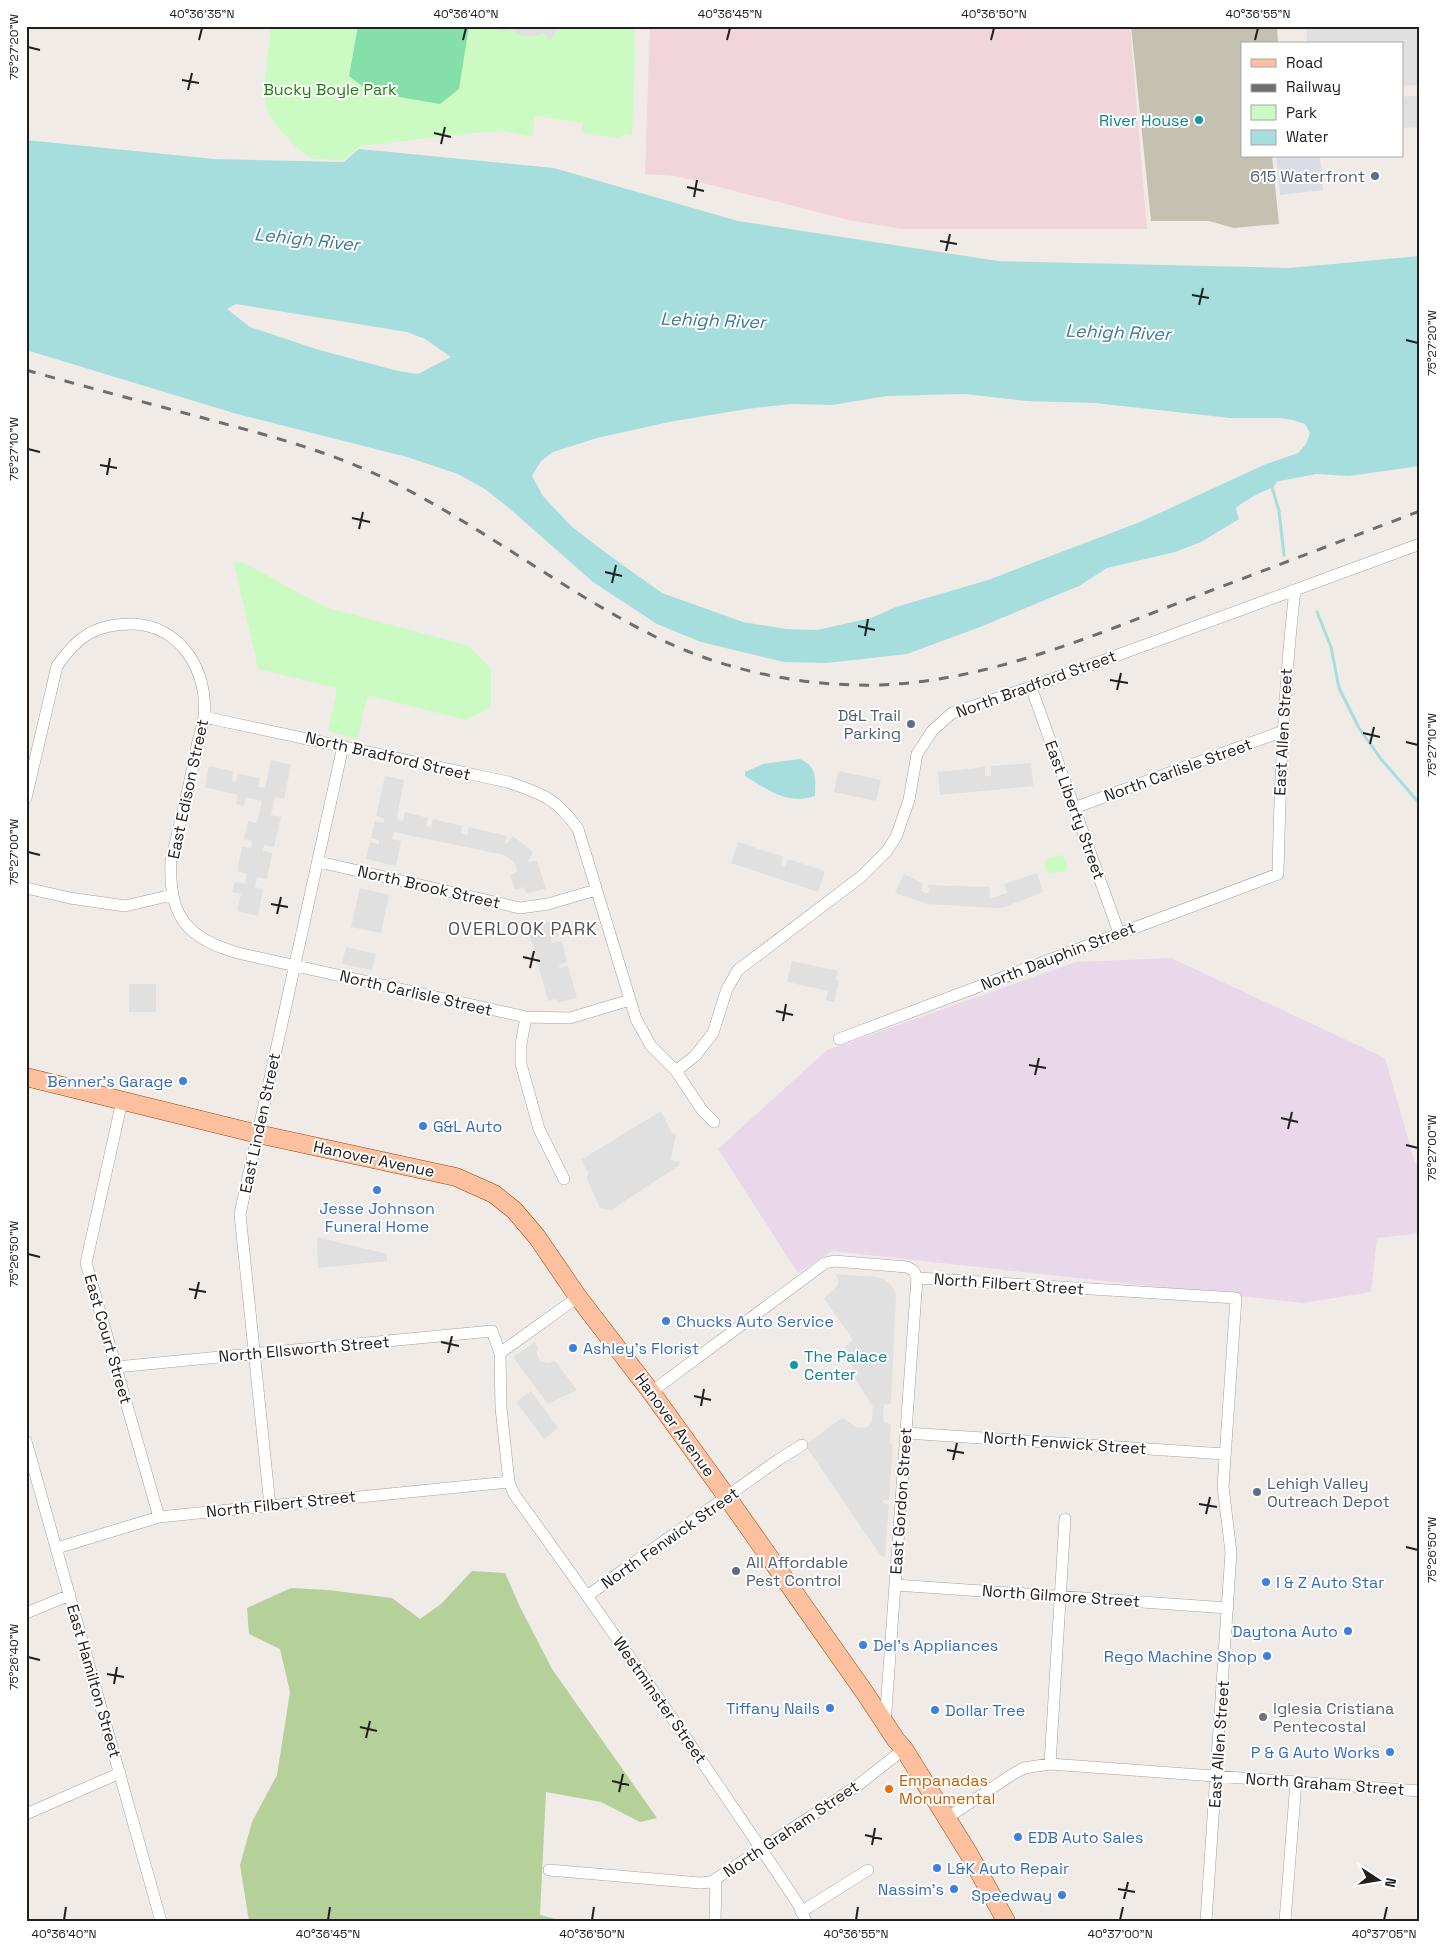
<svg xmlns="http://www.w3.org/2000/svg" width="1446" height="1947" viewBox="0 0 1446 1947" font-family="'Space Grotesk',sans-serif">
	<rect width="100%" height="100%" fill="#f0ebe6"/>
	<!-- commercial -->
	<path fill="#f1d5da" d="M 650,26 L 1130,26 L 1147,229 L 902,229 L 849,220 L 676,176 L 645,174 Z"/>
	<!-- industrial -->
	<path fill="#e9d8ea" d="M 1171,958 L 1385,1058 L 1415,1163 L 1420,1164 L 1420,1233 L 1377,1238 L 1371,1292 L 1304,1303 L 832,1251 L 798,1273 L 718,1149 L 827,1050 L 1076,962 Z"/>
	<!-- construction -->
	<path fill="#c5c1b1" d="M 1131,26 L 1277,26 L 1278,44 L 1242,44 L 1242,156 L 1272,156 L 1279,224 L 1234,228 L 1209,221 L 1151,221 Z"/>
	<!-- forest -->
	<path fill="#b6d09a" d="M 472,1571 L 505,1573 L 520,1607 L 552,1669 L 657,1818 L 640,1822 L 601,1802 L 546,1792 L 540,1915 L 564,1921 L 249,1921 L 240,1865 L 252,1822 L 277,1775 L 290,1692 L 280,1649 L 249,1634 L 247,1608 L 291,1588 L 328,1590 L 392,1598 L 420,1619 L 441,1604 Z"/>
	<!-- park -->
	<path fill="#cbfac3" d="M 271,26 L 634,26 L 635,55 L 632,136 L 626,133 L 618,138 L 582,132 L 583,123 L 535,116 L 532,137 L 503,131 L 472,133 L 360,146 L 343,160 L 312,159 L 293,144 L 276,125 L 266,108 L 265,80 Z
		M 234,562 L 244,563 L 325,607 L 469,646 L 491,669 L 491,706 L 467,720 L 367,695 L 358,739 L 328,731 L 337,688 L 258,669 Z
		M 1062,855 L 1068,865 L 1065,871 L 1049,874 L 1044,867 L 1047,858 Z"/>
	<!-- pitch -->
	<path fill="#84e0a8" d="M 358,26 L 469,26 L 459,89 L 440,104 L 370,92 L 349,76 Z"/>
	<!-- parking -->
	<path fill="#e0e0e0" d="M 499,26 L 560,26 L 550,40 L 544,33 L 537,36 L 522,36 L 510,28 L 502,33 Z
		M 1306,26 L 1420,26 L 1420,85 L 1402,86 L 1402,44 L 1307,44 Z
		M 1420,95 L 1420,127 L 1402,128 L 1402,97 Z
		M 271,760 L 291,765 L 284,799 L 275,797 L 271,815 L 281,817 L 274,847 L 264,845 L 263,851 L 272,853 L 267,879 L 257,877 L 255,887 L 263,889 L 258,916 L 237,911 L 241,894 L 232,892 L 235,882 L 245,884 L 247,874 L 237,871 L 242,847 L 251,848 L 252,841 L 244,839 L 248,821 L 257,823 L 262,801 L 246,797 L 244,806 L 236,804 L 238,795 L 205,787 L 209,766 L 233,771 L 232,781 L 236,782 L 238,774 L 260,778 L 258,787 L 265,788 Z
		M 1031,763 L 1033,786 L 940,795 L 938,772 L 985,767 L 985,776 L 991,776 L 991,766 Z
		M 838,771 L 881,780 L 876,801 L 834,792 Z
		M 385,776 L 404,780 L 397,817 L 399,820 L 403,821 L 405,812 L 428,818 L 426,826 L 431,828 L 433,819 L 462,826 L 461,833 L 467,835 L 469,827 L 507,836 L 505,843 L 507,844 L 513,836 L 533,852 L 528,862 L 537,861 L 546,889 L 526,893 L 524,887 L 515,890 L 510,875 L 518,871 L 513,861 L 504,855 L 394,832 L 392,839 L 401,841 L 396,866 L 366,859 L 370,842 L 379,844 L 379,840 L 371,838 L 375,821 L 383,823 L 385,819 L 376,816 Z
		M 738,842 L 783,857 L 781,866 L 785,867 L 788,859 L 825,871 L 818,892 L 731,863 Z
		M 1037,873 L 1043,892 L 1005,907 L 997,908 L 927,904 L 895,893 L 904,874 L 923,884 L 921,891 L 926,893 L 929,892 L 928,885 L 990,887 L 989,899 L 1007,893 L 1004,884 Z
		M 360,888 L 389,895 L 381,933 L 351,927 Z
		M 555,920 L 559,936 L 551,938 L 552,943 L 562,941 L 567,962 L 559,965 L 560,968 L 568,966 L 577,998 L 558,1003 L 556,999 L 548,1001 L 529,932 L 538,930 L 537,925 Z
		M 346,947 L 376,954 L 372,970 L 342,964 Z
		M 792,961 L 838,971 L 836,980 L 839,981 L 834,1002 L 826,1000 L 828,991 L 787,982 Z
		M 129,984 L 156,984 L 156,1012 L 129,1012 Z
		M 661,1111 L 672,1133 L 676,1134 L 671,1160 L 680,1162 L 678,1166 L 611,1210 L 600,1208 L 587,1179 L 588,1172 L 581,1160 Z
		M 317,1237 L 387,1254 L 387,1261 L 318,1268 Z
		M 835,1274 L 877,1277 L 885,1280 L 891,1285 L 896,1294 L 891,1404 L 884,1405 L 883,1417 L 884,1422 L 891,1425 L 890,1443 L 893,1444 L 889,1500 L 883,1500 L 883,1503 L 889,1505 L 885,1557 L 881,1556 L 805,1445 L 842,1418 L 856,1427 L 861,1428 L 867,1427 L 872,1422 L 873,1407 L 854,1377 L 858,1374 L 847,1360 L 852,1356 L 845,1347 L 853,1340 L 824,1298 L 838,1285 L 838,1279 Z
		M 535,1342 L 539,1349 L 536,1352 L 540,1361 L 548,1363 L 555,1361 L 577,1390 L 548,1404 L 513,1357 Z
		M 531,1391 L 558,1428 L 544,1439 L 516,1402 Z"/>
	<!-- plaza -->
	<path fill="#dadde6" d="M 1276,156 L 1320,156 L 1323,190 L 1280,195 Z"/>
	<!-- water -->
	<path fill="#a6dede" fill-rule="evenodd" d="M 26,140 L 214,159 L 344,162 L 359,149 L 554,168 L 738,221 L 998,261 L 1289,268 L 1420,256 L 1420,466 L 1349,476 L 1316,474 L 1270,483 L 1232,495 L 1239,519 L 1201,542 L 1175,552 L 1107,568 L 1079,586 L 980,627 L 907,654 L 826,663 L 784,662 L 701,642 L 657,624 L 593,582 L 510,509 L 485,489 L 458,474 L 407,457 L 237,414 L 26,350 ZM 236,304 L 407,332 L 425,339 L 451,357 L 418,374 L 398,371 L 316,349 L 250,327 L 227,309 ZM 965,394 L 1026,401 L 1095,403 L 1230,418 L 1279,418 L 1293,420 L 1305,424 L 1310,433 L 1306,444 L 1298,453 L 1266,464 L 1140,522 L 988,580 L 896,607 L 871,618 L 817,630 L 786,629 L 743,622 L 662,593 L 606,553 L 571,526 L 543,496 L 532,476 L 541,461 L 553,452 L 597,438 L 669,422 L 747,409 L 791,404 L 832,405 L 887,396 Z
		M 800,759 C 818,767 815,779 815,796 C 788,805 768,790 745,776 L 745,772 L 763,764 Z"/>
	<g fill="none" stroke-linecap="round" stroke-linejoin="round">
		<!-- stream -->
		<path stroke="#a6dede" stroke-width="3" d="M 1270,480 L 1279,511 L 1284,555
			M 1317,612 L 1331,647 L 1339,688 L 1359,728 L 1381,759 L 1420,804"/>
		<!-- river -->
		<path stroke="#a6dede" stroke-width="20" d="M 1212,514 C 1227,501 1247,486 1267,479"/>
		<defs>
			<path id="minor" d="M 1031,687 L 1119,933
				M 204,717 L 508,782 C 544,795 555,797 578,829 L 636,1019 L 651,1046 L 676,1071 L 702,1110 L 714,1122
				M 26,798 L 57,666 C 77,637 95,624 132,624 C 180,625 209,671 204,717 C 203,726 199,736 197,746 C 190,785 180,823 171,861 C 168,917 188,940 242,954 L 526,1017 L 570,1018 L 630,1000
				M 1074,808 L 1283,731
				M 319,862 L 520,908 L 548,904 L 596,890
				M 26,888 L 70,898 L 125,906 L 172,895
				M 526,1017 L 521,1044 L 521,1064 L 539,1129 L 564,1179
				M 839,1039 L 1278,874 C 1280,779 1284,685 1295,590
				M 676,1071 L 695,1056 L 713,1033 L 727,989 L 738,970 L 862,876 L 886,852 L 896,837 L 909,800 L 917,754 L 932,731 L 952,713 L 1031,687 L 1420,544
				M 122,1101 L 86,1263 L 159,1517
				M 917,1278 L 1236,1298 L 1223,1487 L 1231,1552 L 1206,1921
				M 500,1353 L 578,1297
				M 116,1367 L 492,1331 L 500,1353 L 501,1408 L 509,1482 L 514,1494 C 612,1629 706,1766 798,1904 L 806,1921
				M 651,1392 L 825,1263 L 834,1261 L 907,1267 L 914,1271 L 917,1278
				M 906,1433 L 1225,1454
				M 26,1441 L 161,1921
				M 270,1506 L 240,1214 L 343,746
				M 57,1548 L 159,1517 L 509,1482
				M 895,1585 L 1228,1608
				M 587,1596 L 778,1460 L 802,1445
				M 26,1613 L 70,1595
				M 885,1724 L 917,1278
				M 1050,1764 L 1065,1519
				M 26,1814 L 120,1773
				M 947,1818 L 1013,1774 L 1024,1768 L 1050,1764 L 1420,1791
				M 549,1870 L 700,1883 L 711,1882 L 857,1786 L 904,1749
				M 801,1912 L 868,1870
				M 715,1921 L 716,1880
				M 1285,1921 L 1296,1782"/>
			<path id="primary" d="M 26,1077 L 258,1134 L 456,1177 L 494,1194 L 514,1210 L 537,1237 L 578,1297 L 651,1392 L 727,1497 L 865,1693 L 896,1740 L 904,1749 L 969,1854 L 1006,1921"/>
		</defs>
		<!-- minor casing -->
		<use href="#minor" stroke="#a1a1a1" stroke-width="12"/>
		<!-- primary casing -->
		<use href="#primary" stroke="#9c4600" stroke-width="19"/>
		<!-- minor -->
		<use href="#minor" stroke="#fff" stroke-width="11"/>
		<!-- primary -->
		<use href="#primary" stroke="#fdc09f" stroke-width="18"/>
		<!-- rail -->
		<path stroke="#6e6e6e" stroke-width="3" stroke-dasharray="10 10" stroke-linecap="butt" d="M 26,370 C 86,387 147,403 207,419 C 262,434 318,448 371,472 C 473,518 561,591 662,640 C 729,672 807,687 880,685 C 981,681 1075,643 1168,607 C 1252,575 1336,543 1420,511"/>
	</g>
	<!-- ticks -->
	<path fill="none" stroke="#202020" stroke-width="2" d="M 199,40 L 202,28M 463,40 L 466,28M 727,40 L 730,28M 991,40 L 994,28M 1255,40 L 1258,28M 28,47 L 40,50M 182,80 L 199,83M 188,90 L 192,73M 434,133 L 451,137M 441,144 L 445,127M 687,187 L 704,191M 694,197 L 697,180M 940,241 L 957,244M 946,251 L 950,234M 1192,295 L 1209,298M 1199,305 L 1203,288M 1406,340 L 1418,343M 28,449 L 40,452M 100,465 L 117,468M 107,475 L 110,458M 352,518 L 370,522M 359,529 L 363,512M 605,572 L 622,576M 612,583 L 616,565M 858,626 L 875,630M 865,636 L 868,619M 1110,680 L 1128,683M 1117,690 L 1121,673M 1363,733 L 1380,737M 1406,742 L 1418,745M 1370,744 L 1374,727M 28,852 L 40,855M 271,904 L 288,907M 277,914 L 281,897M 523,957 L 540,961M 530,968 L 534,951M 776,1011 L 793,1015M 783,1021 L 786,1004M 1029,1065 L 1046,1068M 1035,1075 L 1039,1058M 1281,1118 L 1298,1122M 1288,1129 L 1292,1112M 1406,1145 L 1418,1148M 28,1254 L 40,1257M 189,1289 L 206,1292M 195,1299 L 199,1282M 441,1342 L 459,1346M 448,1353 L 452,1336M 694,1396 L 711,1400M 701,1406 L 704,1389M 947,1450 L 964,1453M 953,1460 L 957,1443M 1199,1504 L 1217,1507M 1206,1514 L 1210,1497M 1406,1547 L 1418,1550M 28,1657 L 40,1660M 107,1674 L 124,1677M 114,1684 L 117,1667M 360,1727 L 377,1731M 366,1738 L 370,1721M 612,1781 L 629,1785M 619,1792 L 623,1774M 865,1835 L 882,1839M 872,1845 L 875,1828M 1118,1889 L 1135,1892M 1124,1899 L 1128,1882M 64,1920 L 66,1907M 328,1920 L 330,1907M 592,1920 L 594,1907M 856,1920 L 858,1907M 1120,1920 L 1123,1907M 1384,1920 L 1387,1907"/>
	<!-- markers -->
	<g fill="#0f9aa8" stroke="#fff" stroke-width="2">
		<circle cx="1199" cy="120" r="5"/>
		<circle cx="794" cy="1365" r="5"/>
	</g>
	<g fill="#5c6f8a" stroke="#fff" stroke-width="2">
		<circle cx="1375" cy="176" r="5"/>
		<circle cx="911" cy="724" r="5"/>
		<circle cx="1257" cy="1492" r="5"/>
		<circle cx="736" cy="1571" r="5"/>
	</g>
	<g fill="#3f7fe0" stroke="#fff" stroke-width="2">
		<circle cx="183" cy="1081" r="5"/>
		<circle cx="423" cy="1126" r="5"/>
		<circle cx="377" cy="1190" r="5"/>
		<circle cx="666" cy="1321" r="5"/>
		<circle cx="573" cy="1348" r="5"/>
		<circle cx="1266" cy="1582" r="5"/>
		<circle cx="1348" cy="1631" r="5"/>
		<circle cx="863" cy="1645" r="5"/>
		<circle cx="1267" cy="1656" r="5"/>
		<circle cx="830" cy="1708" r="5"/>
		<circle cx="935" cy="1710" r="5"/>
		<circle cx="1390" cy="1752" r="5"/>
		<circle cx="1018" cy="1837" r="5"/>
		<circle cx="937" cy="1868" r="5"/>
		<circle cx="954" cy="1889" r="5"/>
		<circle cx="1062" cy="1895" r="5"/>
	</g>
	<circle fill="#6b7280" stroke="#fff" stroke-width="2" cx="1263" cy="1717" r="5"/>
	<circle fill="#e8710a" stroke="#fff" stroke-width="2" cx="889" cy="1789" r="5"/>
	<g text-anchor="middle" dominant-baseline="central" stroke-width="4" stroke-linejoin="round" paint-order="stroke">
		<!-- park labels -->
		<g font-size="16" fill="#1a810b" stroke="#fff">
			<text x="330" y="89">Bucky Boyle Park</text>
		</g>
		<!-- culture labels -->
		<g font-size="16" fill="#0d838f" stroke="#fff" text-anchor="end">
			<text x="1189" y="120">River House</text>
			<text x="804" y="1356" text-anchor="start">The Palace<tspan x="804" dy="18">Center</tspan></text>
		</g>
		<!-- service labels -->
		<g font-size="16" fill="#4e5e75" stroke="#fff" text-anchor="end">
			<text x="1365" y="176">615 Waterfront</text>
			<text x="901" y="715">D&amp;L Trail<tspan x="901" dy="18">Parking</tspan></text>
			<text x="1267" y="1483" text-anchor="start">Lehigh Valley<tspan x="1267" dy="18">Outreach Depot</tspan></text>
			<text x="746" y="1562" text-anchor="start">All Affordable<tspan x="746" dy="18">Pest Control</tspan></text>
		</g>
		<!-- street labels -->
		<g font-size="16" fill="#202020" stroke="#fff">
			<text transform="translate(1036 684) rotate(-20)">North Bradford Street</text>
			<text transform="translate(1283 732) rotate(-87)">East Allen Street</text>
			<text transform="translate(388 756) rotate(13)">North Bradford Street</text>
			<text transform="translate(1178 770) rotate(-20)">North Carlisle Street</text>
			<text transform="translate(188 789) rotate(-78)">East Edison Street</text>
			<text transform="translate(1075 810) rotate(70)">East Liberty Street</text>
			<text transform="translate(429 887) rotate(13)">North Brook Street</text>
			<text transform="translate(1058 956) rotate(-21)">North Dauphin Street</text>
			<text transform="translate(416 993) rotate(13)">North Carlisle Street</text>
			<text transform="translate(260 1123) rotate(-78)">East Linden Street</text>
			<text transform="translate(374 1159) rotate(12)">Hanover Avenue</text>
			<text transform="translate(1009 1284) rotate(4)">North Filbert Street</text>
			<text transform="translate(108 1339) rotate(74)">East Court Street</text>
			<text transform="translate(304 1349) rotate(-5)">North Ellsworth Street</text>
			<text transform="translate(675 1425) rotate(54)">Hanover Avenue</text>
			<text transform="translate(1065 1443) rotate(4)">North Fenwick Street</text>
			<text transform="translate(901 1501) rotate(-86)">East Gordon Street</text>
			<text transform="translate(281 1504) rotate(-6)">North Filbert Street</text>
			<text transform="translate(670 1538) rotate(-35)">North Fenwick Street</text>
			<text transform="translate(1061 1596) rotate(4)">North Gilmore Street</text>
			<text transform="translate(94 1681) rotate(74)">East Hamilton Street</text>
			<text transform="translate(660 1700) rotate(55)">Westminster Street</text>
			<text transform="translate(1219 1744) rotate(-86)">East Allen Street</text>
			<text transform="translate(1325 1784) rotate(4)">North Graham Street</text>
			<text transform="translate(791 1829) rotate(-34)">North Graham Street</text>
		</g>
		<!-- shop labels -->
		<g font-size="16" fill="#366cbe" stroke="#fff" text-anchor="start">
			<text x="173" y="1081" text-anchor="end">Benner's Garage</text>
			<text x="433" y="1126">G&amp;L Auto</text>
			<text x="377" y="1208" text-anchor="middle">Jesse Johnson<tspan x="377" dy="18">Funeral Home</tspan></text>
			<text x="676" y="1321">Chucks Auto Service</text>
			<text x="583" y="1348">Ashley's Florist</text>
			<text x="1276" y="1582">I &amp; Z Auto Star</text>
			<text x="1338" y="1631" text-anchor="end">Daytona Auto</text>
			<text x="873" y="1645">Del's Appliances</text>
			<text x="1257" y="1656" text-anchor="end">Rego Machine Shop</text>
			<text x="820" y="1708" text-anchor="end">Tiffany Nails</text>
			<text x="945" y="1710">Dollar Tree</text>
			<text x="1380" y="1752" text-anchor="end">P &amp; G Auto Works</text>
			<text x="1028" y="1837">EDB Auto Sales</text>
			<text x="947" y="1868">L&amp;K Auto Repair</text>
			<text x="944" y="1889" text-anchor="end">Nassim's</text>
			<text x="1052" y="1895" text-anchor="end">Speedway</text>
		</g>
		<!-- worship labels -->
		<g font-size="16" fill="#5b616d" stroke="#fff" text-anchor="start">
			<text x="1273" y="1708">Iglesia Cristiana<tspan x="1273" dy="18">Pentecostal</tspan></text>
		</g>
		<!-- food labels -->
		<g font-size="16" fill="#c56008" stroke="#fff" text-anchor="start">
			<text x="899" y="1780">Empanadas<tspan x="899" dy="18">Monumental</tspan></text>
		</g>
		<!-- water labels -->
		<g font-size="18" font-style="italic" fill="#3f7a91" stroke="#fff">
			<text transform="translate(307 239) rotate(6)">Lehigh River</text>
			<text transform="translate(713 320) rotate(2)">Lehigh River</text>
			<text transform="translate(1118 332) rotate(2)">Lehigh River</text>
		</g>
		<!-- neighbourhood labels -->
		<g font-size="18" letter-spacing="1" fill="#535353" stroke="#fff">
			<text x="523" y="928">OVERLOOK PARK</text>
		</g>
	</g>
	<!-- border -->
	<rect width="1446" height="1947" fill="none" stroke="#ffffff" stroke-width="55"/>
	<!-- legend -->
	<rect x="1241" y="42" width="162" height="115" fill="#ffffff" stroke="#a6a6a6"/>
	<rect x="1251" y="59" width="25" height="8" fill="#fdc09f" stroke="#a6a6a6"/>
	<text x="1286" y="68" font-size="15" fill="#202020">Road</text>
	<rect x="1251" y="84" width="25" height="8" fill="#6e6e6e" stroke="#a6a6a6"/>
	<text x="1286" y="92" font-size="15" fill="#202020">Railway</text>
	<rect x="1251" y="105" width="25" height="15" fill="#cbfac3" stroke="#a6a6a6"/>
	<text x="1286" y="118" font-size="15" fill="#202020">Park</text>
	<rect x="1251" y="130" width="25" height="15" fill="#a6dede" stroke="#a6a6a6"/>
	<text x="1286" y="142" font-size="15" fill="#202020">Water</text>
	<!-- north arrow -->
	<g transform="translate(1378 1880) rotate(102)" stroke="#ffffff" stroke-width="4" paint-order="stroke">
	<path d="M0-4L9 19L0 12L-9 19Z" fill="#202020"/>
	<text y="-8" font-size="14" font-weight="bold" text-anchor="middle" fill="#202020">N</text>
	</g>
	<rect x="28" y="28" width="1390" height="1892" fill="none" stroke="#202020" stroke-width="2"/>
	<g font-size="12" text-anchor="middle" fill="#202020">
		<text x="202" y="18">40°36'35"N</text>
		<text x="466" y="18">40°36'40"N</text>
		<text x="730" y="18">40°36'45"N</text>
		<text x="994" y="18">40°36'50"N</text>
		<text x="1258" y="18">40°36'55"N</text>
		<text transform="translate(14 47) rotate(-90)" y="4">75°27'20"W</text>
		<text transform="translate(1432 343) rotate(-90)" y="4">75°27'20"W</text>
		<text transform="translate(14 449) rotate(-90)" y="4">75°27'10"W</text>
		<text transform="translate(1432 745) rotate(-90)" y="4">75°27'10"W</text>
		<text transform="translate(14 852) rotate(-90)" y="4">75°27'00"W</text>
		<text transform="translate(1432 1148) rotate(-90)" y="4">75°27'00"W</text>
		<text transform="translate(14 1254) rotate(-90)" y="4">75°26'50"W</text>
		<text transform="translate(1432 1550) rotate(-90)" y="4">75°26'50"W</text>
		<text transform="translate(14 1657) rotate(-90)" y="4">75°26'40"W</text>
		<text x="64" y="1938">40°36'40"N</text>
		<text x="328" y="1938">40°36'45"N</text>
		<text x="592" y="1938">40°36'50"N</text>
		<text x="856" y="1938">40°36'55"N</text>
		<text x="1120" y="1938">40°37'00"N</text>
		<text x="1384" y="1938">40°37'05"N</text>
	</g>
</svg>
